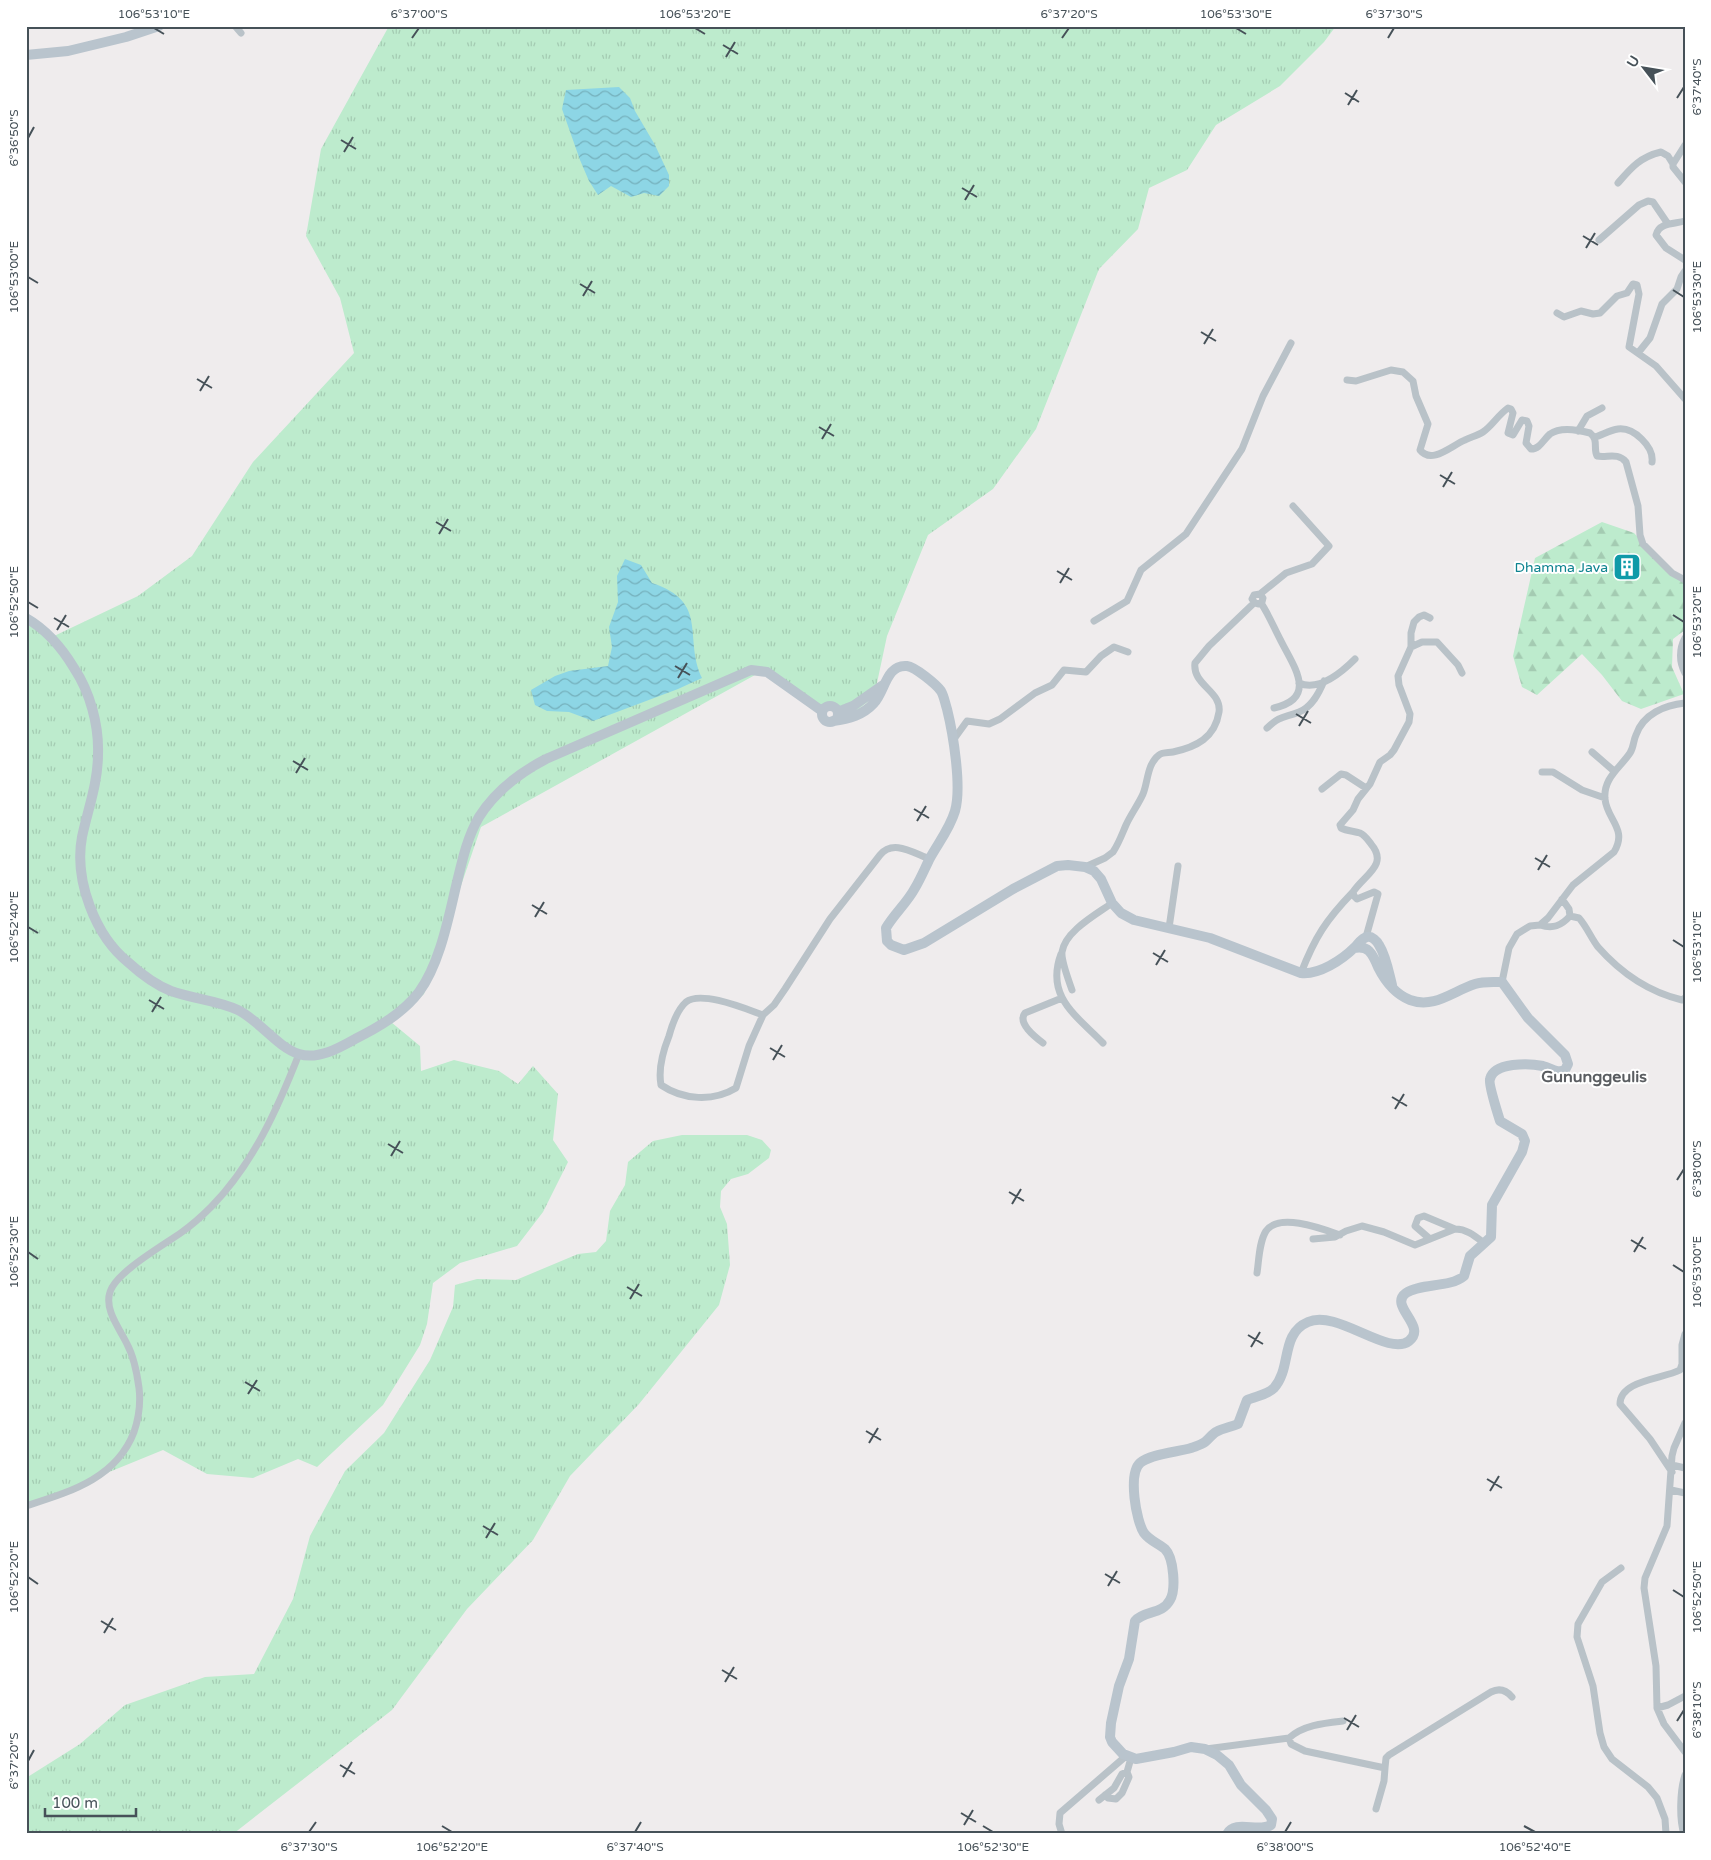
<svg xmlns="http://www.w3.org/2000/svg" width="1711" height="1860" viewBox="0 0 1711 1860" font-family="'Varela Round',sans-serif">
	<defs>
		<pattern id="grass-tufts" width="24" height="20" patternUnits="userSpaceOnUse" patternTransform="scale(1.25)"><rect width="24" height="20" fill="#bdebcd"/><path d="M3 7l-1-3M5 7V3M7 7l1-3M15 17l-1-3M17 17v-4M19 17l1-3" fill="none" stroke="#a4cbb2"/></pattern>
		<pattern id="forest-firs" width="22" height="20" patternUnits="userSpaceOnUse" patternTransform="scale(1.25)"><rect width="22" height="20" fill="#bdebcd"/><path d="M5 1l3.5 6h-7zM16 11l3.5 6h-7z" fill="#a4cbb2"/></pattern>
		<pattern id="water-waves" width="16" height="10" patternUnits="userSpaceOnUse" patternTransform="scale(1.25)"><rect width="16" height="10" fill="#8dd6e5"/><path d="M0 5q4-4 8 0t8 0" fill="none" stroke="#75b0bc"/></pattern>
	</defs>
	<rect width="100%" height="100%" fill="#efeced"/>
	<!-- grass -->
	<path fill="url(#grass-tufts)" d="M 389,26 L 1336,26 L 1324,42 L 1280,86 L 1216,125 L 1187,170 L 1149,188 L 1138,229 L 1099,269 L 1036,429 L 993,489 L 928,535 L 887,636 L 874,697 L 856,711 L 820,706 L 764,670 L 481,827 L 424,994 L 391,1022 L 420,1046 L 421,1071 L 454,1060 L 499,1071 L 518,1084 L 533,1066 L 558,1094 L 553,1140 L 568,1162 L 543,1212 L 517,1246 L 460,1263 L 433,1283 L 427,1324 L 420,1345 L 383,1405 L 317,1467 L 298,1459 L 253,1478 L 207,1474 L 163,1450 L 26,1506 L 26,618 L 52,637 L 138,596 L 192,556 L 253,462 L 354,353 L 340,298 L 306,236 L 321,149 Z
		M 682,1135 L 747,1135 L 762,1140 L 771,1150 L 769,1158 L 748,1174 L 731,1179 L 721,1191 L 720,1207 L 727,1224 L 730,1265 L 719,1305 L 639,1404 L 570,1476 L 533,1540 L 467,1609 L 392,1710 L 233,1834 L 26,1834 L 26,1778 L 80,1744 L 125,1705 L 205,1677 L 254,1674 L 293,1599 L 310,1536 L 345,1471 L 384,1433 L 430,1360 L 453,1307 L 455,1285 L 477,1279 L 516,1280 L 578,1254 L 596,1252 L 606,1241 L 610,1211 L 625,1185 L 628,1162 L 653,1141 Z"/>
	<!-- forest -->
	<path fill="url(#forest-firs)" d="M 1602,522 L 1634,533 L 1661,563 L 1685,584 L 1685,630 L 1673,639 L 1672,667 L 1684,694 L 1641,709 L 1622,701 L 1602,675 L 1582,654 L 1537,695 L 1522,687 L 1513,656 L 1535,558 Z"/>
	<!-- water -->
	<path fill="url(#water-waves)" d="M 619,87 L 630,98 L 635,111 L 655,145 L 669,175 L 669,186 L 659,196 L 644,193 L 631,197 L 611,186 L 598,195 L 589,181 L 580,160 L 562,109 L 566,90 Z
		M 625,559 L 641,565 L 652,583 C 710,602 683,638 702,678 L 678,689 L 593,721 L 569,712 L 547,711 L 535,705 L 531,690 L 555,676 L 569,671 L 608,666 L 612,647 L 609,627 L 618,602 L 617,576 Z"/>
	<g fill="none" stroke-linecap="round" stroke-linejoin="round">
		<!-- street -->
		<path stroke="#b9c2c8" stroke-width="7" d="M 235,26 L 241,33
			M 1685,145 L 1673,164 L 1673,167 L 1685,182
			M 1618,183 C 1631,168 1640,157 1661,152 L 1668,156 L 1673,164
			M 1685,221 C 1675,224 1659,222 1656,235 L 1666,248 L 1685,260
			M 1599,240 L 1639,205 L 1648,201 L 1653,202 L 1668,224
			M 1557,313 L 1564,317 L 1581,311 L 1593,314 L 1600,313 L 1617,296 L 1627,293 L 1633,284 L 1637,285 L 1639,294 L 1629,347 L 1656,366 L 1685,399
			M 1638,353 L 1650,338 L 1662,304 L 1677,289 L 1681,277 L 1685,271
			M 1347,380 L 1356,381 L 1391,370 L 1403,372 L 1413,381 L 1416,396 L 1428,424 L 1420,450 C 1432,465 1452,445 1465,440 C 1470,437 1477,436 1483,432 C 1492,426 1498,415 1508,408 L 1511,409 L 1513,413 L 1508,433 L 1513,435 L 1522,420 L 1527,421 L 1529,426 L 1526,443 L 1531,449 C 1540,449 1543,440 1550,434 C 1561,426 1579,430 1590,433 C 1599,440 1593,448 1597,456 C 1607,458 1618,452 1626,462 L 1638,506 L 1640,535 L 1643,544 L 1672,573 L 1685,580
			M 1578,431 L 1587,416 L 1602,408
			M 1595,437 C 1602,435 1610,430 1618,429 C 1634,427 1654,447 1652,462
			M 1260,594 L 1263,598 L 1262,602 L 1259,604 L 1255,603 L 1252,599 L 1254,595 L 1260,594 L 1286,573 L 1312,564 L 1329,546 L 1293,506
			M 1261,603 C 1269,615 1274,628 1281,641 C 1294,667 1318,698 1274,708
			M 1094,621 L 1127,601 L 1141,570 L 1186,534 L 1242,449 L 1263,396 L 1291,343
			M 1685,638 C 1679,649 1679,662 1685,673
			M 1411,647 L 1422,642 L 1437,642 L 1458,665 L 1462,673
			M 1299,683 C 1319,692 1342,672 1355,659
			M 1267,728 C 1281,715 1284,718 1299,712 C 1312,707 1319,693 1324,681
			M 954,739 L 967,721 L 989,724 L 1000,719 L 1035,693 L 1052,685 L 1064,670 L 1086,672 L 1101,656 L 1114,647 L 1128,652
			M 1592,752 L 1614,771
			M 1542,772 L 1553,772 L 1582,790 L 1605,798
			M 1322,789 L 1341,774 L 1346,775 L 1366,788
			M 1085,867 L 1105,858 L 1113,852 C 1119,843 1122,834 1126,825 C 1131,814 1138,805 1143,794 C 1148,782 1147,764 1159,755 C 1163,752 1168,753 1173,752 C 1196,747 1215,738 1219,712 C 1222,691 1192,685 1195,663 L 1209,646 L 1254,603
			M 1570,916 L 1579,918 C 1587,927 1591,938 1598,947 C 1620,972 1649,992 1682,1000 L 1685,998
			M 1540,925 C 1553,929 1561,926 1570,916 L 1569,909 L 1562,899
			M 1169,928 L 1178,866
			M 1366,937 L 1378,894 L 1374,892 L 1357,899 L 1354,896 L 1353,892 C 1364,875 1389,865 1371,844 C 1368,840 1365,835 1360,833 C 1354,831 1347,831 1341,828 L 1340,825 L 1353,810 L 1358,799 L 1370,784 L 1380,762 L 1390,755 L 1394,750 L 1409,722 L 1410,714 L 1399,685 L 1398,676 L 1411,647 L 1411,633 L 1414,622 L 1419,617 L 1424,615 L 1430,618
			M 1061,954 C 1045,997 1077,1016 1103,1043
			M 1301,973 C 1315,937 1326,920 1353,892
			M 1502,982 L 1509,948 L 1517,934 L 1530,926 L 1540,925 L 1548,918 L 1573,885 L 1614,852 C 1628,829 1607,820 1605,799 C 1603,778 1620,768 1630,753 C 1634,747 1633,741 1636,735 C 1643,714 1665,705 1685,703
			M 1072,990 C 1069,981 1061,961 1062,952 C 1065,931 1097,914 1112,903
			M 763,1015 C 746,1009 701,990 686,1002 C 677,1010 672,1025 669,1036 C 663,1051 658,1069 661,1085 C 683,1100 713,1102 736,1088 L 749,1046 L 763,1015 L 774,1005 L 785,989 L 830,919 L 880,855 C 893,839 913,853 930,859
			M 1043,1043 C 1035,1037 1017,1023 1025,1013 L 1062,998
			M 1313,1239 L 1335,1237 L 1346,1231 L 1362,1226 L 1384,1232 L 1415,1245 L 1455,1229 C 1467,1229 1475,1236 1484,1243
			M 1430,1239 L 1415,1226 L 1418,1218 L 1424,1216 L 1455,1229
			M 1257,1273 C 1259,1260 1259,1242 1266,1231 C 1279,1212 1323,1229 1340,1235
			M 1685,1423 L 1674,1448 L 1672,1456 L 1667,1526 L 1645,1578 L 1644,1588 L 1656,1666 L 1657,1708 L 1664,1724 L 1685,1752
			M 1672,1465 L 1685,1468
			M 1672,1472 L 1650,1439 L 1620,1404 C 1620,1380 1663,1379 1680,1370 L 1682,1364 L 1682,1345 L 1685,1334
			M 1671,1490 L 1685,1493
			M 26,1506 C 69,1492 116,1479 134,1432 C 139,1417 141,1404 139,1388 C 137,1373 134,1357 127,1344 C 120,1329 104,1310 110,1292 C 116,1272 164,1245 182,1232 C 192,1225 202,1216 211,1207 C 253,1164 277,1110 299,1054
			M 1621,1568 L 1602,1582 L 1578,1624 L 1577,1637 L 1593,1686 L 1600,1733 L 1604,1747 L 1612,1759 L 1648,1787 L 1657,1798 L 1665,1819 L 1666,1834
			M 1657,1708 L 1668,1705 L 1685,1696
			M 1289,1738 L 1291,1744 L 1305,1751 L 1385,1768 L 1384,1781 L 1376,1809
			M 1206,1749 L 1289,1738 C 1303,1725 1325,1723 1343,1721
			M 1385,1768 L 1386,1758 L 1389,1755 L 1491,1692 C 1499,1688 1506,1690 1512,1697
			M 1105,1795 L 1108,1798 L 1116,1799 L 1122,1793 L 1129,1777 L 1127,1772
			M 1099,1800 L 1114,1788 L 1122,1774 L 1127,1772 L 1131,1758
			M 1062,1834 L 1059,1824 L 1060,1813 L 1126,1756
			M 1684,1834 C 1679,1819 1680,1790 1685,1775"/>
		<!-- secondary -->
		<path stroke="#b9c4cd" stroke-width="10" d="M 26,55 L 68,51 L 126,37 L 159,26
			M 26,618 C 47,630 62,648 74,668 C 90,692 99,725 98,754 C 98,783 88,809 82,837 C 74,880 95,936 129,963 C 141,974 156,985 171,991 C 193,999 217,1000 238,1010 C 260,1021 277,1047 299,1054 C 318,1060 339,1048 355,1039 C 379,1027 403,1013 419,992 C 441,962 449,914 458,878 C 463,857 468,836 479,817 C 496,790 519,773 546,759 L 751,670 L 767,672 L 822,711
			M822 714a8 8 0 1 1 16 0a8 8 0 1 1-16 0Z
			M 838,712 L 853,706 L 883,685
			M 833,721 C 849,719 863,715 874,703 C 885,692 886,664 907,666 C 915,667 936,684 941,691 C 944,696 945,703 947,709 C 953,733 962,787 955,811 C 950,828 939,842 930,858 C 925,868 921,878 915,888 C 907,903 894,914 886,928 L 887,941 L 891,945 L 904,950 L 924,943 L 1013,889 L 1057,866 L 1068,865 L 1085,867 L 1094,871 L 1101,879 L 1112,903 L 1121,913 L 1134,920 L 1210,938 L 1301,973 C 1319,975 1342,960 1355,947 C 1358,944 1362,938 1367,937 C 1372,936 1377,941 1379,945 C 1386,956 1389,973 1392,985
			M 1227,1834 C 1235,1819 1258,1833 1271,1825 L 1272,1819 L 1266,1810 L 1241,1785 L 1229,1765 L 1217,1755 L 1205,1749 L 1191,1747 L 1174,1752 L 1136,1759 L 1123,1754 L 1112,1742 L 1110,1737 L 1111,1723 L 1119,1686 L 1129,1659 L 1135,1621 C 1145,1610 1162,1615 1170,1600 C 1176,1590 1174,1558 1165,1549 C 1158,1543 1150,1541 1144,1533 C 1136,1521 1128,1474 1140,1463 C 1150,1454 1178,1452 1191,1448 C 1196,1446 1201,1445 1205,1442 C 1209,1439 1212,1434 1216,1432 C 1223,1428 1231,1427 1238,1424 L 1247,1400 C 1256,1396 1267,1395 1274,1388 C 1292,1368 1280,1334 1308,1322 C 1337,1309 1388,1357 1409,1341 C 1428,1326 1388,1306 1406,1293 C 1420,1283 1450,1288 1464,1276 L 1470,1256 L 1491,1237 L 1492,1205 L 1522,1152 L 1525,1141 L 1522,1134 L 1500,1121 C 1498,1114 1488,1084 1490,1079 C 1494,1062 1529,1063 1543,1066 C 1551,1068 1557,1074 1565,1070 L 1568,1064 L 1565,1055 L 1528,1018 L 1502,982 C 1493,982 1484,981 1475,984 C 1453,991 1434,1009 1410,1000 C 1395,994 1385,981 1378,967 C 1376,962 1373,955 1369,951 C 1365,947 1360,947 1354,948"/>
	</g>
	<!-- ticks -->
	<path fill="none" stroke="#465158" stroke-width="2" d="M 154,28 L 164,34M 695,28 L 705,34M 1236,28 L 1246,34M 412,38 L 419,28M 1062,38 L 1069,28M 1388,38 L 1394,28M 723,45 L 738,54M 726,57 L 735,42M 1345,93 L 1359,102M 1677,98 L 1684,87M 1348,105 L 1357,90M 28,138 L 34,127M 341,140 L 356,149M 344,152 L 353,137M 962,188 L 977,197M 965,200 L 974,185M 1583,236 L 1598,245M 1586,248 L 1595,233M 28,277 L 38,283M 580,284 L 595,293M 1673,290 L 1684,297M 583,296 L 592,281M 1201,332 L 1216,341M 1204,344 L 1213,329M 197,379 L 212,388M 200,391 L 209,376M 819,427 L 834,436M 822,439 L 831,424M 1440,475 L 1455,484M 1443,487 L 1452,472M 436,522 L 451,531M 439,534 L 448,519M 1057,571 L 1072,580M 1060,583 L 1069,568M 28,602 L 38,608M 1673,615 L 1684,622M 54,618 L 69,627M 57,630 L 66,615M 675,666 L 690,675M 678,678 L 687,663M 1296,714 L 1311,723M 1299,726 L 1308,711M 293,761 L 308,770M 296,773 L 305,758M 914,809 L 929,818M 917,821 L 926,806M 1535,858 L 1550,867M 1538,870 L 1547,855M 532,905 L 547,914M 535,917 L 544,902M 28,927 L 38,933M 1673,940 L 1684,947M 1153,953 L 1168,962M 1156,965 L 1165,950M 149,1000 L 164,1009M 152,1012 L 161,997M 770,1048 L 785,1057M 773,1060 L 782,1045M 1392,1097 L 1407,1106M 1395,1109 L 1404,1094M 388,1144 L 403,1153M 391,1156 L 400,1141M 1677,1180 L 1684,1169M 1009,1192 L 1024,1201M 1012,1204 L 1021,1189M 1631,1240 L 1646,1249M 28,1252 L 38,1259M 1634,1252 L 1643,1237M 1673,1265 L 1684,1272M 627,1287 L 642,1296M 630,1299 L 639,1284M 1248,1335 L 1263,1344M 1251,1347 L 1260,1332M 245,1382 L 260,1391M 248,1394 L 257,1380M 866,1431 L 881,1440M 869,1443 L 878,1428M 1487,1479 L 1502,1488M 1490,1491 L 1499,1476M 483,1526 L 498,1535M 486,1538 L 495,1523M 1105,1574 L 1120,1583M 28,1577 L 38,1584M 1108,1586 L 1117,1571M 1673,1590 L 1684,1597M 101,1621 L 116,1630M 104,1633 L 113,1618M 722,1670 L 737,1679M 725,1682 L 734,1667M 1344,1718 L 1359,1727M 1677,1721 L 1684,1710M 1347,1730 L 1356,1715M 28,1761 L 34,1750M 340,1765 L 355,1774M 343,1777 L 352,1762M 961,1813 L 976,1822M 964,1825 L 973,1810M 442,1826 L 452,1832M 983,1826 L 993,1832M 1524,1826 L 1535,1832M 309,1832 L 316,1822M 635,1832 L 641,1822M 1285,1832 L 1291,1822"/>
	<!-- icons -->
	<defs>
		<symbol id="building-square" viewBox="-11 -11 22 22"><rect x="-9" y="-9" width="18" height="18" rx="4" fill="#0f9aa8" stroke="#fff"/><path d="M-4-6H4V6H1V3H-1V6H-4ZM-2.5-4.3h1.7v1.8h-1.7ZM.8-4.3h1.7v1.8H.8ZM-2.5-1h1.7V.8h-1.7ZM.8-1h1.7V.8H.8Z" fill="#fff"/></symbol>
	</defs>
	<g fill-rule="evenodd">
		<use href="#building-square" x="1611" y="551" width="32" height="32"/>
	</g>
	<g text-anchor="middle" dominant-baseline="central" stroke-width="4" stroke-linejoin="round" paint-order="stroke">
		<!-- culture labels -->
		<g font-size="14" fill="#0d838f" stroke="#fff" text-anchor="end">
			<text x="1608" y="567">Dhamma Java</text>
		</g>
		<!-- quarter labels -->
		<g font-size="16" font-weight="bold" fill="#5a5d61" stroke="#fff">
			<text x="1594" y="1077">Gununggeulis</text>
		</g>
	</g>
	<!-- border -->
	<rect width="1711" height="1860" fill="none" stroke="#ffffff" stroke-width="55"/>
	<!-- north arrow -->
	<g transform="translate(1644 68) rotate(301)" stroke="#ffffff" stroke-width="4" paint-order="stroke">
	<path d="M0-4L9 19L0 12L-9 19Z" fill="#465158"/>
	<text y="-8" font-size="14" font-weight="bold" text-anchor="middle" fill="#465158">U</text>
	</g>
	<!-- scale -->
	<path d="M45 1808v8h91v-8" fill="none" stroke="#465158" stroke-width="2.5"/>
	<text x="52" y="1808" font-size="15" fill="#465158" stroke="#ffffff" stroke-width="4" paint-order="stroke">100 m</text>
	<rect x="28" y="28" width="1656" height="1804" fill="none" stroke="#465158" stroke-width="2"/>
	<g font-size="12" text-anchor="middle" fill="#465158">
		<text x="154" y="18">106°53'10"E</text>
		<text x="419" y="18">6°37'00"S</text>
		<text x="695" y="18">106°53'20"E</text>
		<text x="1069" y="18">6°37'20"S</text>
		<text x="1236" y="18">106°53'30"E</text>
		<text x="1394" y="18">6°37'30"S</text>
		<text transform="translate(1697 87) rotate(-90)" y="4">6°37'40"S</text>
		<text transform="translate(14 138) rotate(-90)" y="4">6°36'50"S</text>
		<text transform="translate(14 277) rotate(-90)" y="4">106°53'00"E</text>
		<text transform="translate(1697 297) rotate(-90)" y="4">106°53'30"E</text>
		<text transform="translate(14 602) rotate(-90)" y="4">106°52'50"E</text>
		<text transform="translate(1697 622) rotate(-90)" y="4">106°53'20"E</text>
		<text transform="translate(14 927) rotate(-90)" y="4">106°52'40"E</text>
		<text transform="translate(1697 947) rotate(-90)" y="4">106°53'10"E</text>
		<text transform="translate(1697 1169) rotate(-90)" y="4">6°38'00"S</text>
		<text transform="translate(14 1252) rotate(-90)" y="4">106°52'30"E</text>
		<text transform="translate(1697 1272) rotate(-90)" y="4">106°53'00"E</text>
		<text transform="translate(14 1577) rotate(-90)" y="4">106°52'20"E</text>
		<text transform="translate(1697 1597) rotate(-90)" y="4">106°52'50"E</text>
		<text transform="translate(1697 1710) rotate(-90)" y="4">6°38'10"S</text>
		<text transform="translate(14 1761) rotate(-90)" y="4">6°37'20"S</text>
		<text x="309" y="1851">6°37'30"S</text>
		<text x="452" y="1851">106°52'20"E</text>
		<text x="635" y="1851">6°37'40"S</text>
		<text x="993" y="1851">106°52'30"E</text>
		<text x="1285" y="1851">6°38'00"S</text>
		<text x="1535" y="1851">106°52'40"E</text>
	</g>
</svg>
